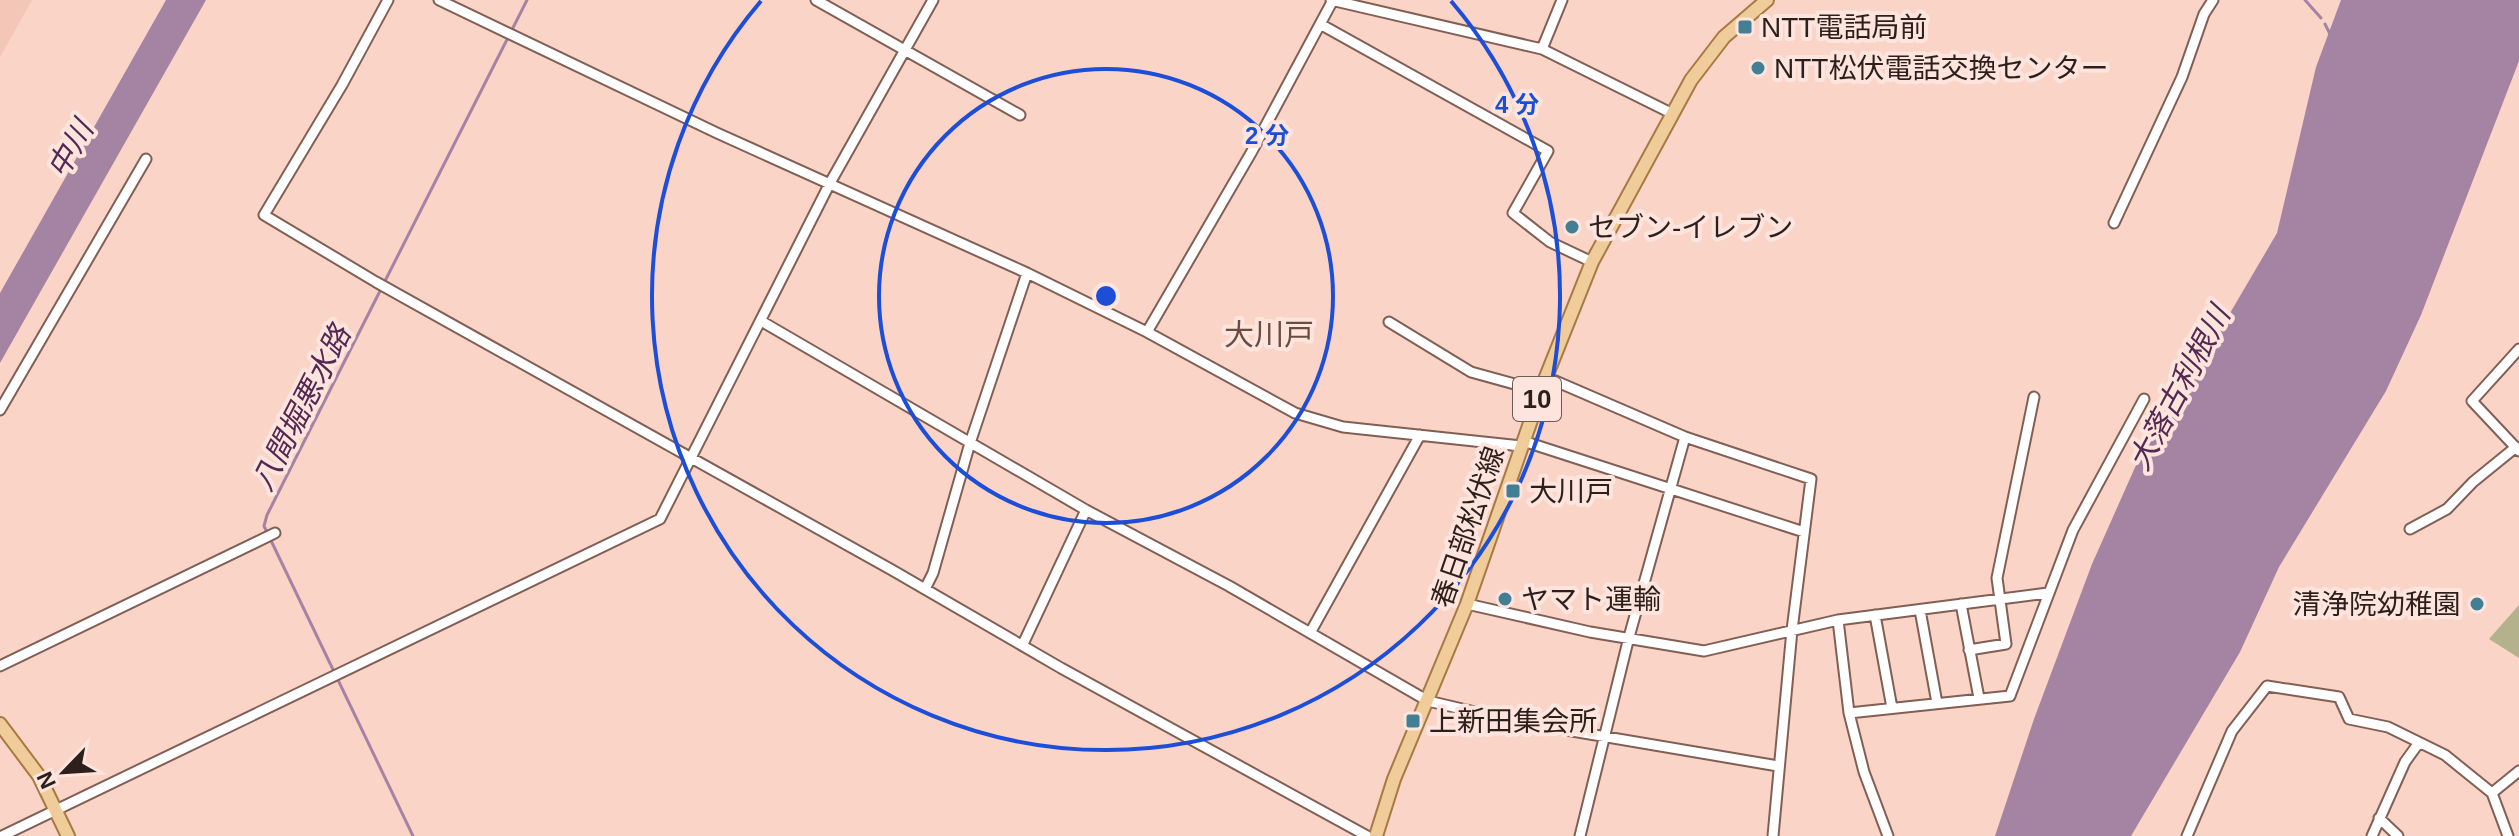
<svg xmlns="http://www.w3.org/2000/svg" width="2519" height="836" viewBox="0 0 2519 836" font-family="Helvetica,'Noto Sans JP',sans-serif">
	<rect width="100%" height="100%" fill="#fbd4c8"/>
	<!-- built -->
	<path fill="#f3c6b7" d="M 0,0 L 32,0 L 0,57 Z"/>
	<!-- green -->
	<path fill="#b3b28d" d="M 2519,605 L 2519,658 L 2489,639 Z"/>
	<!-- water -->
	<path fill="#a583a2" d="M 166,0 L 206,0 L 0,363 L 0,293 Z
		M 2341,0 L 2519,0 L 2519,61 L 2421,315 L 2386,391 L 2279,567 L 2240,652 L 2131,836 L 1995,836 L 2034,719 L 2092,564 L 2149,436 L 2216,337 L 2277,233 L 2316,67 Z"/>
	<g fill="none" stroke-linecap="round" stroke-linejoin="round">
		<!-- stream -->
		<path stroke="#a583a2" stroke-width="3" d="M 2305,0 L 2321,18
			M 2325,24 L 2330,34
			M 384,283 L 527,0
			M 381,289 L 267,515 L 264,526 L 413,836"/>
		<defs>
			<path id="minor" d="M 388,0 L 342,85 L 264,215 L 376,282 L 892,570 L 1061,668 L 1367,836
				M 439,0 L 717,133 L 1027,273 L 1147,332 L 1295,413 L 1343,427 L 1521,446
				M 816,0 L 1020,115
				M 1331,0 L 1542,49 L 1671,113
				M 1320,24 L 1548,151 L 1513,213 L 1550,242 L 1592,262
				M 1542,49 L 1562,0
				M 2114,223 L 2182,77 L 2204,14 L 2213,0
				M 761,321 L 1086,510 L 1229,586 L 1428,701 L 1518,722 L 1778,766
				M 1389,322 L 1471,372 L 1540,391
				M 1147,332 L 1251,153 L 1333,0
				M 2519,349 L 2472,401 L 2519,451
				M 1546,377 L 1685,437 L 1811,479 L 1792,630 L 1773,836
				M 0,410 L 146,159
				M 1523,441 L 1804,532
				M 2410,529 L 2447,509 L 2473,482 L 2516,447
				M 925,589 L 933,573 L 970,443 L 1027,273
				M 1467,604 L 1590,632 L 1704,651 L 1838,620 L 2048,593
				M 1961,604 L 1979,698
				M 1920,610 L 1937,703
				M 1875,615 L 1892,708
				M 1838,620 L 1849,713 L 1864,772 L 1888,836
				M 1310,633 L 1420,435
				M 1023,644 L 1086,510
				M 1969,650 L 2006,644 L 1997,578 L 2034,397
				M 0,666 L 275,533
				M 1849,713 L 2010,696 L 2073,530 L 2144,399
				M 2492,793 L 2519,771
				M 2379,818 L 2398,836
				M 2,836 L 660,519 L 830,183 L 933,0
				M 1580,836 L 1629,637 L 1685,437
				M 2187,836 L 2232,731 L 2267,686 L 2339,697 L 2349,719 L 2388,727 L 2445,755 L 2492,793 L 2508,836
				M 2372,836 L 2405,762 L 2418,744"/>
			<path id="major" d="M 0,724 L 39,776 L 68,836
				M 1376,836 L 1394,779 L 1467,604 L 1546,377 L 1592,262 L 1691,80 L 1724,37 L 1767,0"/>
		</defs>
		<!-- minor casing -->
		<use href="#minor" stroke="#815f55" stroke-width="13"/>
		<!-- major casing -->
		<use href="#major" stroke="#a77943" stroke-width="16"/>
		<!-- minor -->
		<use href="#minor" stroke="#fff" stroke-width="9"/>
		<!-- major -->
		<use href="#major" stroke="#f1cc9b" stroke-width="12"/>
	</g>
	<!-- distance rings -->
	<g fill="none" stroke="#1d4ed8" stroke-width="4">
		<circle cx="1106" cy="296" r="227"/>
		<path d="M1451 1A454 454 0 1 1 761 1"/>
	</g>
	<!-- markers -->
	<g fill="#427f95" stroke="#fde5de" stroke-width="3">
		<rect x="1737" y="19" width="16" height="16" rx="4"/>
		<circle cx="1758" cy="68" r="8"/>
		<circle cx="1572" cy="227" r="8"/>
		<rect x="1505" y="483" width="16" height="16" rx="4"/>
		<circle cx="1505" cy="599" r="8"/>
		<circle cx="2477" cy="604" r="8"/>
		<rect x="1405" y="713" width="16" height="16" rx="4"/>
	</g>
	<g text-anchor="middle" dominant-baseline="central" stroke-width="8" stroke-linejoin="round" paint-order="stroke">
		<!-- shield labels -->
		<rect fill="#fde5de" stroke="#6b5a56" stroke-width="2" x="1513" y="377" width="48" height="44" rx="6"/>
		<g font-size="26" font-weight="bold" fill="#2d1f1b">
			<text x="1537" y="399">10</text>
		</g>
		<!-- poi labels -->
		<g font-size="28" fill="#2d1f1b" stroke="#fde5de" text-anchor="start">
			<text x="1761" y="27">NTT電話局前</text>
			<text x="1774" y="68">NTT松伏電話交換センター</text>
			<text x="1588" y="227">セブン-イレブン</text>
			<text x="1529" y="491">大川戸</text>
			<text x="1521" y="599">ヤマト運輸</text>
			<text x="2461" y="604" text-anchor="end">清浄院幼稚園</text>
			<text x="1429" y="721">上新田集会所</text>
		</g>
		<!-- street labels -->
		<g font-size="28" fill="#2d1f1b" stroke="#fde5de">
			<text transform="translate(1468 527) rotate(-71)">春日部松伏線</text>
		</g>
		<!-- water labels -->
		<g font-size="30" font-style="italic" fill="#552953" stroke="#fde5de">
			<text transform="translate(70 149) rotate(-60)">中川</text>
			<text transform="translate(2179 388) rotate(-62)">大落古利根川</text>
			<text transform="translate(301 408) rotate(-63)">八間堀悪水路</text>
		</g>
		<!-- neighbourhood labels -->
		<g font-size="30" fill="#6c4c42" stroke="#fde5de">
			<text x="1269" y="334">大川戸</text>
		</g>
	</g>
	<circle cx="1106" cy="296" r="12" fill="#1d4ed8" stroke="#fde5de" stroke-width="4"/>
	<g font-size="24" text-anchor="middle" font-weight="bold" fill="#1d4ed8" stroke="#fde5de" stroke-width="8" stroke-linejoin="round" paint-order="stroke">
		<text x="1517" y="113">4 分</text>
		<text x="1267" y="144">2 分</text>
	</g>
	<!-- north arrow -->
	<g transform="translate(64 772) rotate(245)" stroke="#fde5de" stroke-width="6" paint-order="stroke">
	<path d="M0-6L14 30L0 20L-14 30Z" fill="#2d1f1b"/>
	<text y="-12" font-size="22" font-weight="bold" text-anchor="middle" fill="#2d1f1b">N</text>
	</g>
</svg>
